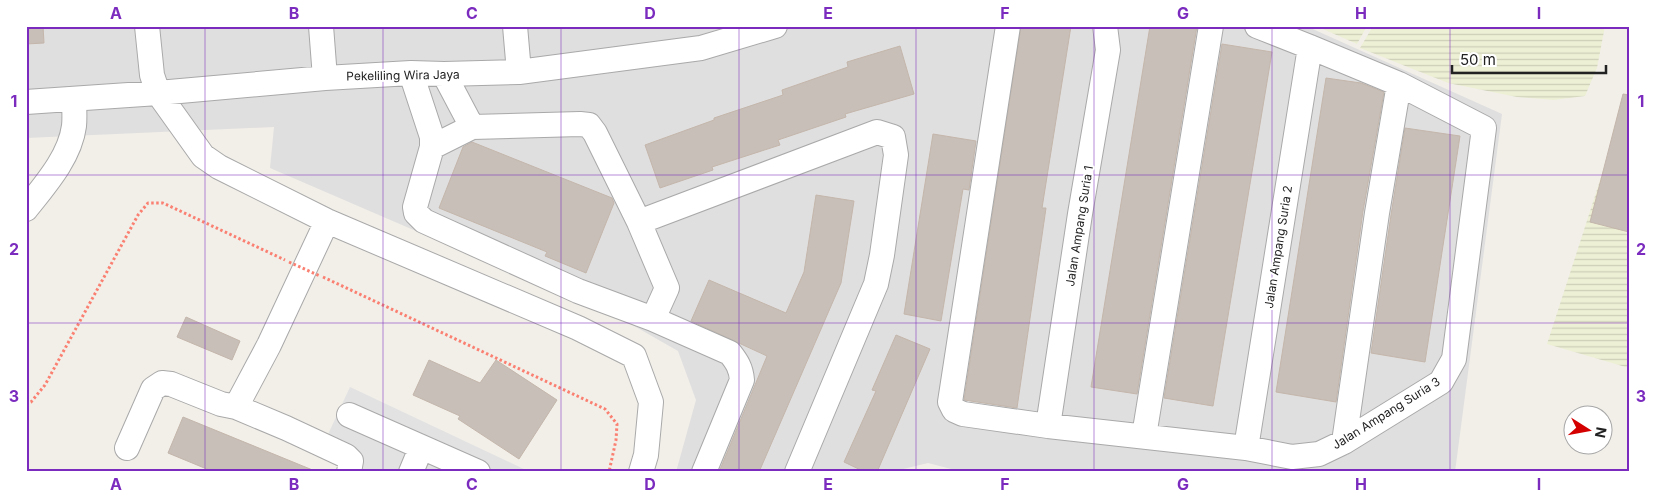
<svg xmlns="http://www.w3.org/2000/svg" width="1655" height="498" viewBox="0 0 1655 498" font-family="Inter,sans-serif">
	<defs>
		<pattern id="farmland-rules" width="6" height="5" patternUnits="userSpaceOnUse" patternTransform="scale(1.25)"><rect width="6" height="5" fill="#eef0d5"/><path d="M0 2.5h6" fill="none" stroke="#ccceb7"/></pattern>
	</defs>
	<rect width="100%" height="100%" fill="#f2efe9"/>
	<!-- residential -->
	<path fill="#e0dfdf" d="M 26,26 L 1306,26 L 1502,114 L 1455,472 L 963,472 L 928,463 L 891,472 L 676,472 L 696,400 L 678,351 L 629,323 L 270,168 L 274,127 L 26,138 Z"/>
	<!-- farmland -->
	<path fill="url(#farmland-rules)" d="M 1316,26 L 1367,26 L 1357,44 Z
		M 1373,26 L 1605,26 L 1597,68 L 1585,96 L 1554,100 L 1517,97 L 1448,83 L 1360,48 Z
		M 1629,91 L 1629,368 L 1547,344 Z"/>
	<!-- parking -->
	<path fill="#e2e2e2" d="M 350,387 L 530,472 L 337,472 L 345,450 L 324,443 Z"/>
	<!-- building -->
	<path fill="#c7bfb8" stroke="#c4b6ab" d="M 26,26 L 43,26 L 44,43 L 26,44 Z
		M 1021,26 L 1071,26 L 1042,208 L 1046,208 L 1017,408 L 964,400 Z
		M 1150,26 L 1197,26 L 1137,394 L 1091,387 Z
		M 1222,44 L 1272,52 L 1213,406 L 1164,398 Z
		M 900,46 L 914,94 L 845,114 L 846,117 L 778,140 L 780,145 L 712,167 L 713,170 L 660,188 L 645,145 L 714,120 L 714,118 L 783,95 L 782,90 L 848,67 L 847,62 Z
		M 1326,78 L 1361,83 L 1384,92 L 1363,211 L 1336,402 L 1276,392 Z
		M 1623,94 L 1629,95 L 1629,232 L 1590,222 Z
		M 1405,128 L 1460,136 L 1425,362 L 1371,353 L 1391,215 Z
		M 933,134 L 976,141 L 969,190 L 963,189 L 941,321 L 904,314 Z
		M 472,142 L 612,198 L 614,203 L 586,273 L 545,256 L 547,252 L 439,208 L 463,147 Z
		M 816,195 L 854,201 L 841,283 L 759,472 L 719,472 L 767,356 L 691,321 L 709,280 L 786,313 L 804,272 Z
		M 186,317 L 240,341 L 232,360 L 177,337 Z
		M 896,335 L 930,349 L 877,472 L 865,472 L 844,462 L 876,391 L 872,390 Z
		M 429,360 L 480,383 L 496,360 L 557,400 L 519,459 L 458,419 L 460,416 L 413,395 Z
		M 183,417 L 315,471 L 315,472 L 214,472 L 168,453 Z"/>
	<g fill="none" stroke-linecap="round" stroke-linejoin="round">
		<defs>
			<path id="minor" d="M 147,26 L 152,75 L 158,93 L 203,156 L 219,167 L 327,221 L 578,328 L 634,356 L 651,402 L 646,455 L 641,472
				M 321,26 L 325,78
				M 515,26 L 519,72
				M 1008,26 L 950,402 L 954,410 L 963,414 L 1048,426 L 1246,448 L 1292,457 L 1319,454 L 1344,442 L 1441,382 L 1454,359 L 1484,128 L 1399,84 L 1310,47 L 1257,26
				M 411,73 L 432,137 L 432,147 L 415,207 L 416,213 L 424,221 L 578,291 L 653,319 L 730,353 C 737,362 741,368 742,380 L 704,472
				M 444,74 L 472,127 L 580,124 L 589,125 L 595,133 L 639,222 L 667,288 L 653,319
				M 26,102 L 158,93 L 325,78 L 411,73 L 444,74 L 519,72 L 701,48 L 775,26
				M 432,147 L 472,127
				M 26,209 C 45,185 70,157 74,126 C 75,117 74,107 74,99
				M 639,222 L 877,132 L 893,137 L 896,155 L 882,255 L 876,284 L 797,472
				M 236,407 L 269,345 L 327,221
				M 349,415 L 478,472
				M 1048,426 L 1080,214 L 1108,50 L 1105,26
				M 1144,436 L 1211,26
				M 1344,442 L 1377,213 L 1399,84
				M 127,448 L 153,389 L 162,383 L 171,384 L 221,404 L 236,407 L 286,428 L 346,456 L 351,461 L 349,472
				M 1246,448 L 1310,47
				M 411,472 L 421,448"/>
		</defs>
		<!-- minor casing -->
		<use href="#minor" stroke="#a9a9a9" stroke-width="26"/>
		<!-- path -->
		<path stroke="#fa8072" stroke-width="3" stroke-dasharray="2.5 2.5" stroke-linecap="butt" d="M 323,277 L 605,409 L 617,424 L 616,440 L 609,472
			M 26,404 L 31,402 L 45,385 L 138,215 L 148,203 L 163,203 L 285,260"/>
		<!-- minor -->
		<use href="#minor" stroke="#fff" stroke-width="24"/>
		<!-- path-bridge -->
		<path stroke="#fa8072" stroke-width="3" stroke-dasharray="2.5 2.5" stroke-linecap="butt" d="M 289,262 L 320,276"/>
	</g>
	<!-- grid -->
	<path fill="none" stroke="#7b2cbf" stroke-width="1" stroke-opacity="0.55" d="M 205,26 L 205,472M 383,26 L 383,472M 561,26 L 561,472M 739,26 L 739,472M 916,26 L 916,472M 1094,26 L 1094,472M 1272,26 L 1272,472M 1450,26 L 1450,472M 26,175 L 1629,175M 26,323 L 1629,323"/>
	<g text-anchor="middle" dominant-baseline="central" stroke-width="4" stroke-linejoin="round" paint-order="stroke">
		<!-- street labels -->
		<g font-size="12" fill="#222" stroke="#fff">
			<text transform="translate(403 75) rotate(-1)">Pekeliling Wira Jaya</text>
			<text transform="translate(1079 226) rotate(-81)">Jalan Ampang Suria 1</text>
			<text transform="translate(1278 247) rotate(-81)">Jalan Ampang Suria 2</text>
			<text transform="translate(1386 413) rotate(-32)">Jalan Ampang Suria 3</text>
		</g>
	</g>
	<!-- border -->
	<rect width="1655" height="498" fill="none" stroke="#ffffff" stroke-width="55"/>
	<!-- north arrow -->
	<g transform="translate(1588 430) rotate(101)"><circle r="24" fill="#ffffff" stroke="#a7a7a7"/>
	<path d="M0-4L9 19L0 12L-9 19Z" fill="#d40000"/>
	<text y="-8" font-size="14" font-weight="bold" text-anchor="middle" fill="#222222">N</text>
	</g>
	<!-- scale -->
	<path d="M1452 65v8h154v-8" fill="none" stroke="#222222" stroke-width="2.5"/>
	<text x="1460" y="65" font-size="15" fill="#222222" stroke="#ffffff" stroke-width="4" paint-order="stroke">50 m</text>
	<rect x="28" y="28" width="1600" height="442" fill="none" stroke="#7b2cbf" stroke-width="2"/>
	<g font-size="16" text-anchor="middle" font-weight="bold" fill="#7b2cbf">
		<text x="116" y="19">A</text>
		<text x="294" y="19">B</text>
		<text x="472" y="19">C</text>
		<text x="650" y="19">D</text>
		<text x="828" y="19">E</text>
		<text x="1005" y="19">F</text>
		<text x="1183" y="19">G</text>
		<text x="1361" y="19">H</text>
		<text x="1539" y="19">I</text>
		<text x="14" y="107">1</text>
		<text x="1641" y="107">1</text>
		<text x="14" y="255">2</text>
		<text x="1641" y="255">2</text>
		<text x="14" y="402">3</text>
		<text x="1641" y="402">3</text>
		<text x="116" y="490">A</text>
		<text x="294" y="490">B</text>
		<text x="472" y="490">C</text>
		<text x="650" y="490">D</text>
		<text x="828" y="490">E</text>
		<text x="1005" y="490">F</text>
		<text x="1183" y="490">G</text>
		<text x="1361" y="490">H</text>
		<text x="1539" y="490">I</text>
	</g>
</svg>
